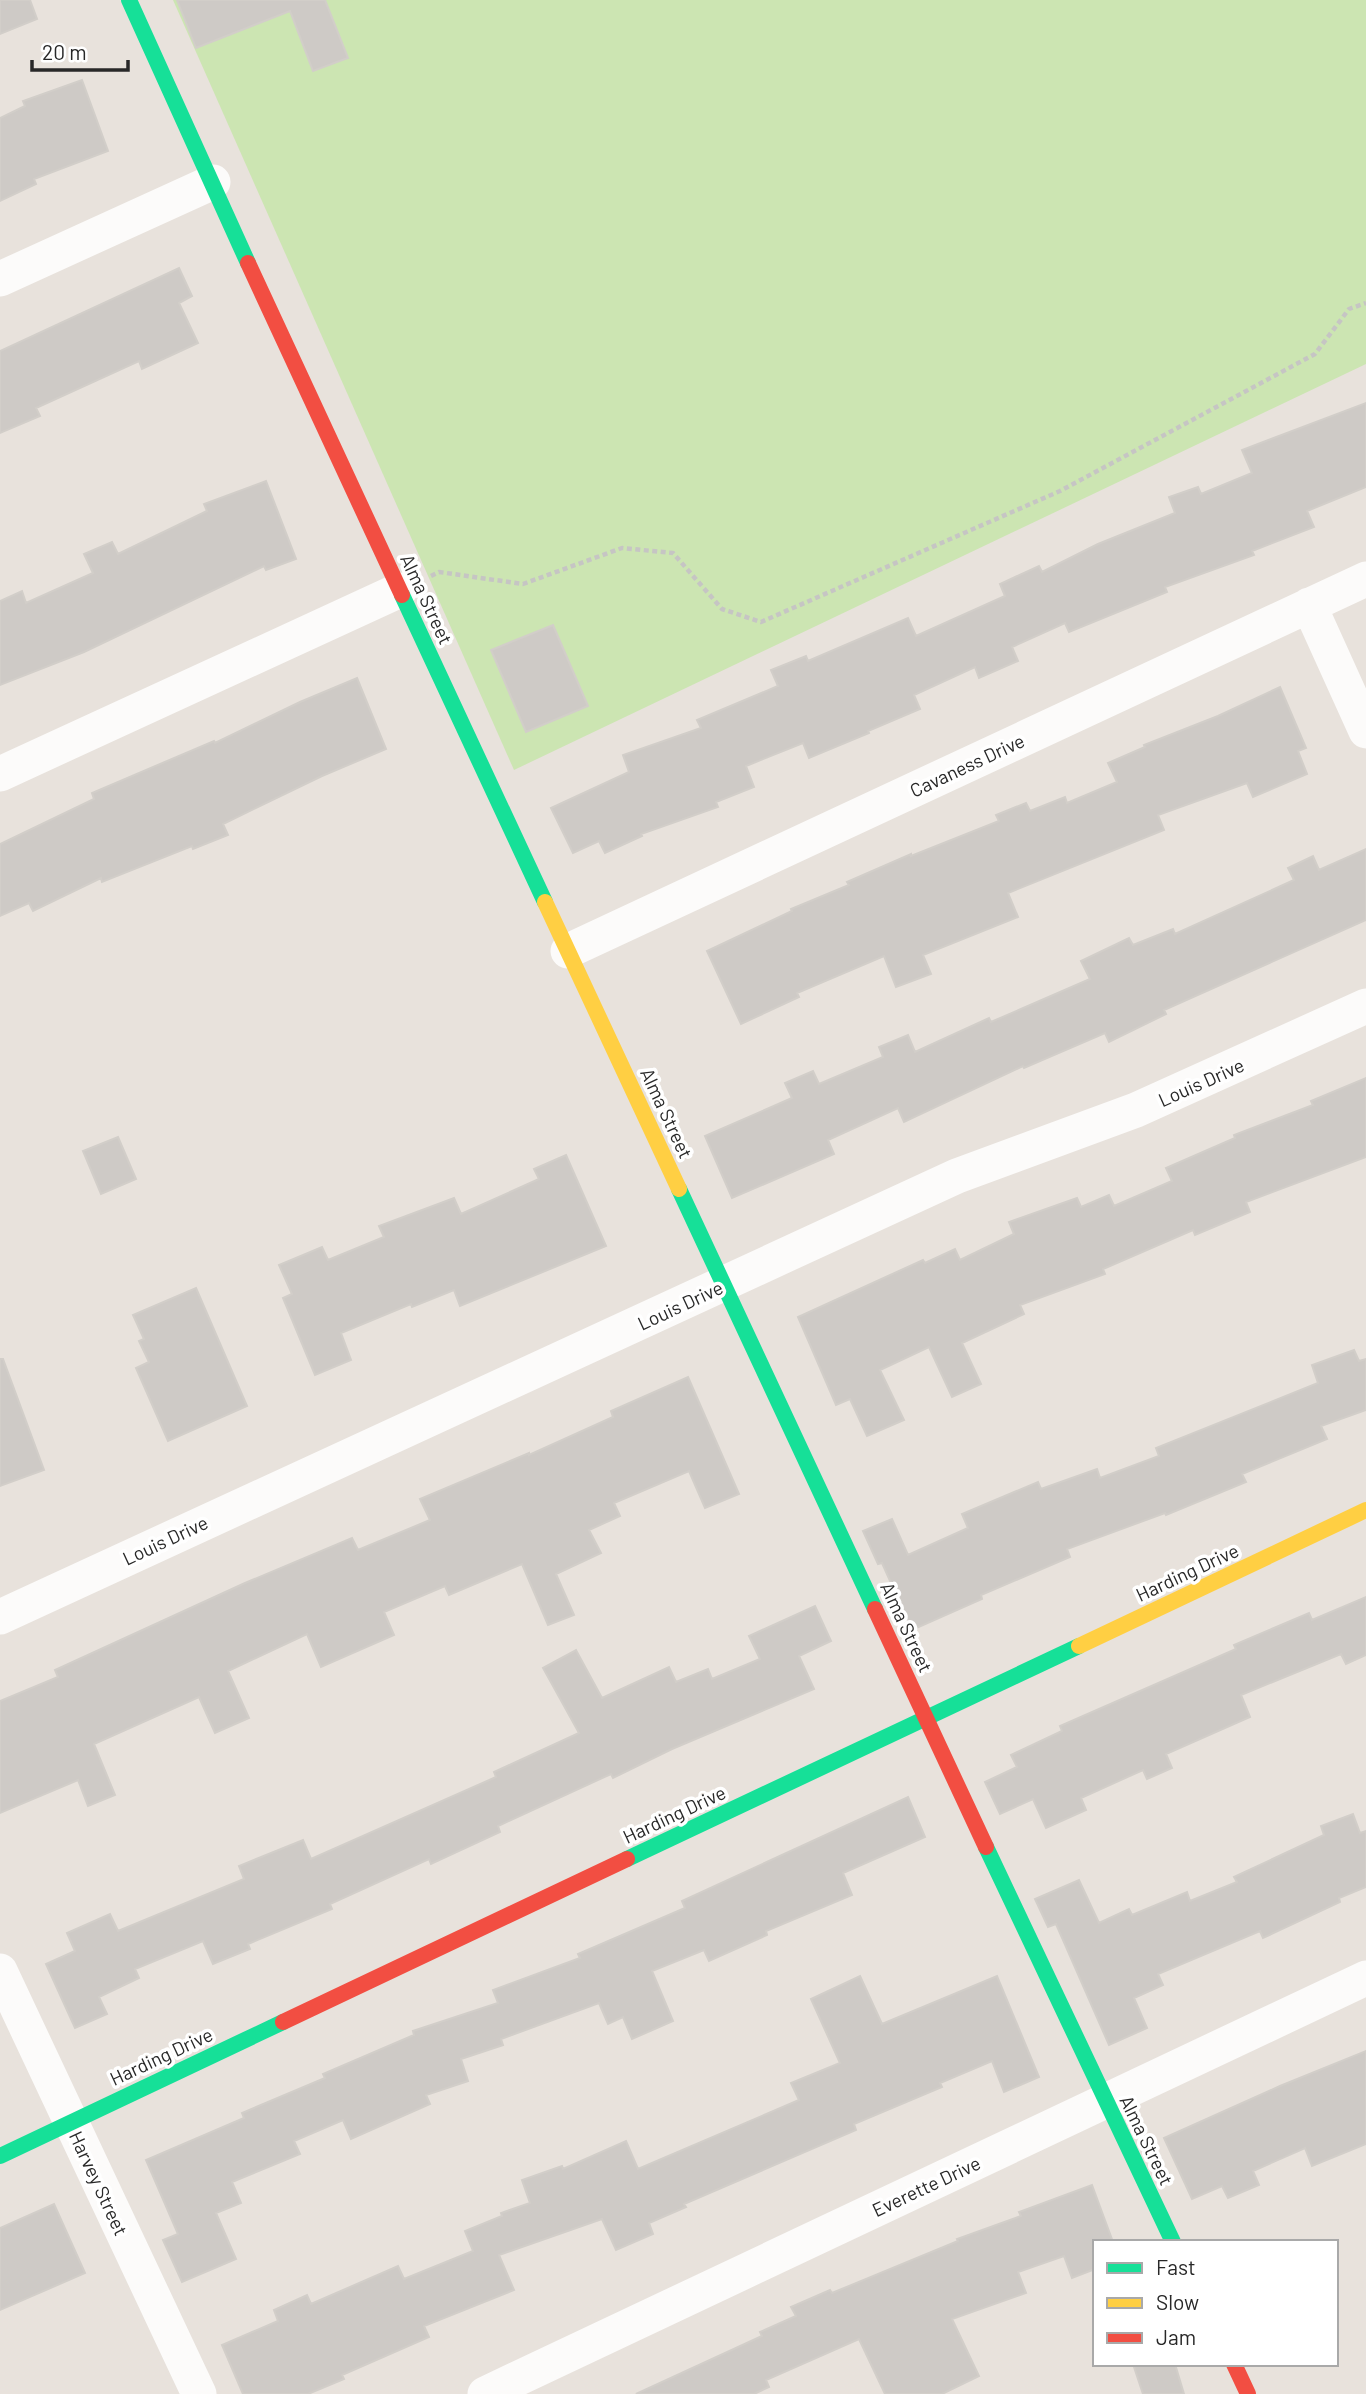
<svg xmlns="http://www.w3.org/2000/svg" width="1366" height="2394" viewBox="0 0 1366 2394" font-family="Barlow,sans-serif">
	<rect width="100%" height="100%" fill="#e8e2dc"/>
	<!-- green -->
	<path fill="#cce5b2" d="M 173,0 L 1366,0 L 1366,364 L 514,770 Z"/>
	<!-- building -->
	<path fill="#cecac6" stroke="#d2cec9" stroke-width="2" d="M 0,0 L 30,0 L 37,19 L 0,34 Z
		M 177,0 L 325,0 L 348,58 L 313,71 L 290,11 L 196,48 Z
		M 82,80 L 108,151 L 34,179 L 36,184 L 0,201 L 0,118 L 25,106 L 23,101 Z
		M 179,268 L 192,296 L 179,303 L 198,343 L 142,369 L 139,361 L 36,408 L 40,416 L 0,433 L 0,351 Z
		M 1366,403 L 1366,487 L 1307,511 L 1314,527 L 1252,551 L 1254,555 L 1165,587 L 1167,592 L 1069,632 L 1065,623 L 1012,647 L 1018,661 L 979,678 L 975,667 L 914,695 L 920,709 L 868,731 L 869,733 L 809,758 L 803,743 L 746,766 L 754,787 L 716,802 L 718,807 L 641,834 L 642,836 L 605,853 L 599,841 L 573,853 L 551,808 L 629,772 L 623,755 L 701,728 L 697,720 L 778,686 L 771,670 L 806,656 L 808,661 L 908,618 L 916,636 L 1005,596 L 1000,584 L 1039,566 L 1042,572 L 1098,544 L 1175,513 L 1169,497 L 1198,487 L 1201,494 L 1252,473 L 1242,450 Z
		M 266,481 L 296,559 L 266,570 L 264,566 L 84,652 L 0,685 L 0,601 L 22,591 L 26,603 L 93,573 L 84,554 L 112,542 L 118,554 L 207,511 L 204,504 Z
		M 553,625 L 588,706 L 526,732 L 491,650 Z
		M 357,678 L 386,749 L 322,776 L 223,824 L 228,835 L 193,849 L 192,846 L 102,882 L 101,878 L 33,911 L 29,903 L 0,916 L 0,844 L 94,799 L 92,793 L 214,741 L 215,743 L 300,702 Z
		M 1280,687 L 1306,748 L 1298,751 L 1307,774 L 1253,797 L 1247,783 L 1158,815 L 1164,830 L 1008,893 L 1018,917 L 923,955 L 931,974 L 896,987 L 884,956 L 797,993 L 799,997 L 741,1024 L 707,951 L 792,911 L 791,909 L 849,885 L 847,882 L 911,854 L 911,856 L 999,821 L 996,815 L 1026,803 L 1030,811 L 1065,797 L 1067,803 L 1117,782 L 1108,763 L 1145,747 L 1144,745 L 1218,716 Z
		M 1366,849 L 1366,920 L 1164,1010 L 1166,1014 L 1109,1042 L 1105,1033 L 1024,1068 L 1023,1066 L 904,1122 L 898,1108 L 828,1140 L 834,1154 L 732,1198 L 705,1136 L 792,1098 L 785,1083 L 813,1071 L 819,1084 L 883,1057 L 879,1047 L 908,1035 L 915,1052 L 989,1018 L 991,1022 L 1090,979 L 1081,961 L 1129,938 L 1133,945 L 1173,929 L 1175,934 L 1294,880 L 1288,868 L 1313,856 L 1319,870 Z
		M 1366,1078 L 1366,1157 L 1246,1202 L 1250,1212 L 1195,1235 L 1193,1230 L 1103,1269 L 1105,1274 L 1020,1305 L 1024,1314 L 962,1343 L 981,1384 L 952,1397 L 929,1347 L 880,1370 L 904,1420 L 867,1436 L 850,1399 L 836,1405 L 798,1317 L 923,1260 L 925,1263 L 955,1249 L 960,1260 L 1014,1234 L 1009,1222 L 1077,1198 L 1081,1207 L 1109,1195 L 1114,1206 L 1172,1181 L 1166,1168 L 1235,1138 L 1234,1135 L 1313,1105 L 1311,1101 Z
		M 118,1137 L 136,1179 L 101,1194 L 83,1151 Z
		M 566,1155 L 606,1246 L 460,1306 L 454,1290 L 412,1307 L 411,1304 L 341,1333 L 351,1360 L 315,1375 L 283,1298 L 292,1294 L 279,1265 L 322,1247 L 328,1260 L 384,1237 L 379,1226 L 454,1198 L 461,1214 L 539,1179 L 534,1169 Z
		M 196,1288 L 247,1406 L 168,1441 L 136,1368 L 149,1362 L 139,1341 L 144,1339 L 133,1315 Z
		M 1354,1350 L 1359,1361 L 1366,1359 L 1366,1410 L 1321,1426 L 1327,1439 L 1242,1474 L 1246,1482 L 1166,1515 L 1165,1513 L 1067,1549 L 1070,1557 L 981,1595 L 982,1599 L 912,1630 L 882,1563 L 878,1564 L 863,1531 L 892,1519 L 908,1555 L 968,1528 L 962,1514 L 1038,1482 L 1041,1489 L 1097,1469 L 1100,1478 L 1159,1456 L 1156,1448 L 1318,1383 L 1312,1365 Z
		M 0,1359 L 3,1359 L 44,1470 L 0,1486 Z
		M 688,1377 L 739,1494 L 705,1508 L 689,1471 L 614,1503 L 620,1516 L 589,1530 L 601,1553 L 556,1574 L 574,1615 L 548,1625 L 522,1564 L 449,1595 L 445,1586 L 384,1612 L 394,1635 L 321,1667 L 307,1634 L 228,1671 L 249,1718 L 215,1733 L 199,1697 L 94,1744 L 115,1795 L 88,1806 L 78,1780 L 0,1813 L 0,1701 L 58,1677 L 55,1670 L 245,1583 L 352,1538 L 358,1550 L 430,1520 L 420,1499 L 529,1453 L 529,1455 L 613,1417 L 611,1411 Z
		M 1366,1597 L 1366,1655 L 1346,1664 L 1341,1654 L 1241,1695 L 1250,1717 L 1166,1754 L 1172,1768 L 1147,1779 L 1143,1770 L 1081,1798 L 1086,1810 L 1046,1828 L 1033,1799 L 1000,1814 L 985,1782 L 1017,1767 L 1011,1755 L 1062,1731 L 1060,1726 L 1236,1649 L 1234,1645 L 1309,1613 L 1312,1620 Z
		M 815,1606 L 831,1641 L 799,1656 L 814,1689 L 672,1749 L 613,1778 L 611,1774 L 498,1826 L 500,1832 L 431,1864 L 429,1859 L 330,1904 L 332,1909 L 248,1944 L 250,1949 L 213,1964 L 203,1941 L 135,1969 L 139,1978 L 99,1997 L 107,2014 L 75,2028 L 46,1964 L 75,1951 L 67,1933 L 110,1914 L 118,1931 L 244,1879 L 239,1866 L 303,1840 L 311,1859 L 496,1777 L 494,1772 L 579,1733 L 543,1668 L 576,1650 L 602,1698 L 669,1667 L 676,1682 L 708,1669 L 712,1679 L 760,1659 L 749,1636 Z
		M 908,1797 L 925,1837 L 843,1873 L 852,1895 L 766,1931 L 767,1935 L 709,1961 L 704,1950 L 652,1971 L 673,2021 L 632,2039 L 623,2017 L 608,2024 L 599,2003 L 501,2039 L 503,2045 L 461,2059 L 468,2081 L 426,2095 L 430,2104 L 351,2139 L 343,2120 L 294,2141 L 300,2154 L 232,2182 L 241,2203 L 216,2213 L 236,2259 L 182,2282 L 163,2240 L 178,2234 L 146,2160 L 244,2118 L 242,2113 L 325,2078 L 323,2074 L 414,2035 L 413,2031 L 498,2003 L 493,1990 L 580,1958 L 578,1954 L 685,1908 L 682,1901 Z
		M 1353,1814 L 1360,1833 L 1366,1831 L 1366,1887 L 1339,1898 L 1340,1902 L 1263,1938 L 1260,1931 L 1158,1974 L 1163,1985 L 1134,1998 L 1147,2028 L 1109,2045 L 1056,1924 L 1048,1927 L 1035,1899 L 1079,1880 L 1099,1923 L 1129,1909 L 1132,1915 L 1187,1892 L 1190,1901 L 1237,1882 L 1234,1877 L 1324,1835 L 1321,1826 Z
		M 860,1976 L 882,2024 L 997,1976 L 1039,2077 L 1004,2092 L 992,2061 L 940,2083 L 942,2087 L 854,2124 L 856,2130 L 684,2204 L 686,2207 L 649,2223 L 653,2234 L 616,2250 L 602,2219 L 499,2255 L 514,2290 L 424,2326 L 429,2337 L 342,2375 L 344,2379 L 308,2394 L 243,2394 L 222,2345 L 278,2321 L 274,2310 L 307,2295 L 311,2304 L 398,2266 L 404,2279 L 473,2251 L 465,2231 L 502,2216 L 501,2213 L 530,2203 L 522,2180 L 562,2166 L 563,2169 L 626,2141 L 638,2169 L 799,2100 L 791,2083 L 840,2063 L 811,1999 Z
		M 1366,2051 L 1366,2144 L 1312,2166 L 1305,2148 L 1253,2171 L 1259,2185 L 1228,2198 L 1222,2186 L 1192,2199 L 1164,2138 L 1280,2086 Z
		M 1092,2185 L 1113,2242 L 1095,2242 L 1095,2269 L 1072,2278 L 1064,2256 L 1018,2272 L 1026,2293 L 952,2319 L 979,2376 L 942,2394 L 885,2394 L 859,2339 L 766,2380 L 769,2387 L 754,2394 L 636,2394 L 762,2336 L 760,2332 L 796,2316 L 791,2307 L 830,2290 L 832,2293 L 958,2241 L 957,2239 L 1021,2216 L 1019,2212 Z
		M 54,2204 L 85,2273 L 0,2310 L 0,2228 Z
		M 1133,2364 L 1175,2364 L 1184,2394 L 1143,2394 Z"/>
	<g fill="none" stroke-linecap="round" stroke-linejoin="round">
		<!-- path -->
		<path stroke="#c6c5c4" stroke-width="4.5" stroke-dasharray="5 3.5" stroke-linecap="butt" d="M 431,576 L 439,572 L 523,584 L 622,548 L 673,553 L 722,609 L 761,622 L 1060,491 L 1315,354 L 1349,309 L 1366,303"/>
		<!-- street -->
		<path stroke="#fcfbfa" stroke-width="35" d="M 0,279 L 213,182
			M 1309,605 L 1366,731
			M 0,774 L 400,590
			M 568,951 L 1366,579
			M 0,1617 L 957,1176 L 1136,1110 L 1366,1006
			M 0,1971 L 199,2394
			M 485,2394 L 1366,1978"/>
		<!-- fast -->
		<path stroke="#16e098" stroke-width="16" d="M 129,0 L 248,263
			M 402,595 L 545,902
			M 679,1189 L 875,1609
			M 986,1847 L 1173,2242
			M 627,1859 L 1079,1646
			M 0,2156 L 283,2022"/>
		<!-- slow -->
		<path stroke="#ffcf43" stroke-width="16" d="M 545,902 L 679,1189
			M 1079,1646 L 1366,1510"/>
		<!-- jam -->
		<path stroke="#f24e42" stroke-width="16" d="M 248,263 L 402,595
			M 875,1609 L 986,1847
			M 283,2022 L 627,1859
			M 1234,2364 L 1248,2394"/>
	</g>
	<g text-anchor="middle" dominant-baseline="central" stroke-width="7" stroke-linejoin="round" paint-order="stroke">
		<!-- street labels -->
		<g font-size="19" fill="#282828" stroke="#fff">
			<text transform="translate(427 599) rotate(65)">Alma Street</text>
			<text transform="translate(967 765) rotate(-25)">Cavaness Drive</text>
			<text transform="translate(1201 1082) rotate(-24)">Louis Drive</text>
			<text transform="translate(667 1113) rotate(65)">Alma Street</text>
			<text transform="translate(680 1305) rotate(-25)">Louis Drive</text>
			<text transform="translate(165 1540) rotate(-25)">Louis Drive</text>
			<text transform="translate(1187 1572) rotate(-25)">Harding Drive</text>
			<text transform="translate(907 1627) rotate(65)">Alma Street</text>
			<text transform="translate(674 1814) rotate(-25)">Harding Drive</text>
			<text transform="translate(161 2056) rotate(-25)">Harding Drive</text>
			<text transform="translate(1147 2140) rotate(64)">Alma Street</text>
			<text transform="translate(99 2183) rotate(65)">Harvey Street</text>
			<text transform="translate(926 2186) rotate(-25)">Everette Drive</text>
		</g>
	</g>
	<!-- legend -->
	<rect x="1093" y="2240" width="245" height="126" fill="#ffffff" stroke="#a9a9a9" stroke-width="2"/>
	<rect x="1107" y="2263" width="35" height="10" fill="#16e098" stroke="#a9a9a9" stroke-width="2"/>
	<text x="1156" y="2275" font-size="21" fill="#282828">Fast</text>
	<rect x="1107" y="2298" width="35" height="10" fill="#ffcf43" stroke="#a9a9a9" stroke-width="2"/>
	<text x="1156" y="2310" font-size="21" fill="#282828">Slow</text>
	<rect x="1107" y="2333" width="35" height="10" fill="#f24e42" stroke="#a9a9a9" stroke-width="2"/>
	<text x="1156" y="2345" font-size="21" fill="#282828">Jam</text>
	<!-- scale -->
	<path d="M32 60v10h96v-10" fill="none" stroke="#282828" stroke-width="3.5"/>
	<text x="42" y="60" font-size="21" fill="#282828" stroke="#ffffff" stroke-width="5" paint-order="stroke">20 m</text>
</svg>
